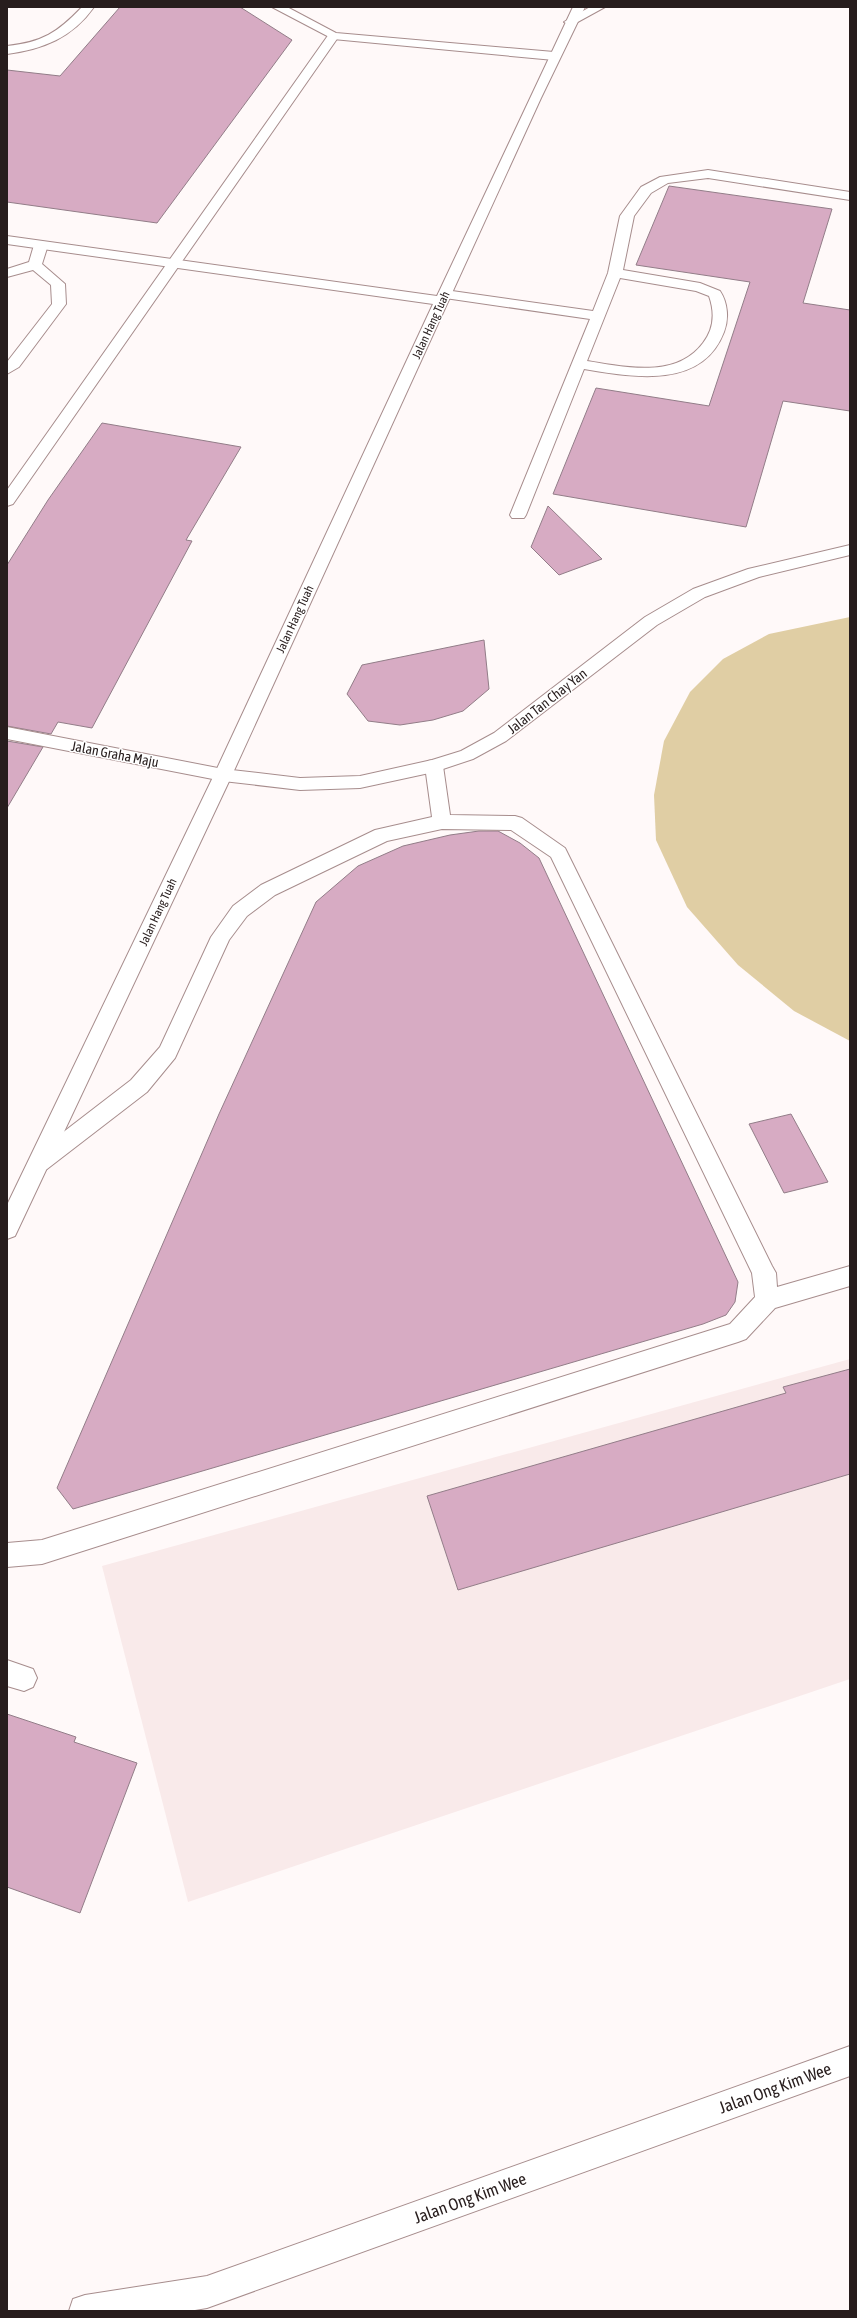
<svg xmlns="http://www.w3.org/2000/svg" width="857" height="2318" viewBox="0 0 857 2318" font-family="'Asap Condensed',sans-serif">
	<rect width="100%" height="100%" fill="#fff9f9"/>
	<!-- built -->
	<path fill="#f9eaea" d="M 850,1359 L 850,1679 L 188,1902 L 102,1566 Z"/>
	<!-- green -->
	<path fill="#e0cea4" d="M 850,617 L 850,1041 L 794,1011 L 738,965 L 687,907 L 656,840 L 654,795 L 664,741 L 690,692 L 723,659 L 769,634 Z"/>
	<!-- building -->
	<path fill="#d7abc3" stroke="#927d88" d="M 120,7 L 240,7 L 292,40 L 157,223 L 7,202 L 7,70 L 60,76 Z
		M 669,186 L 832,209 L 803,303 L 850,310 L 850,411 L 783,401 L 746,527 L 553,494 L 596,388 L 709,406 L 750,282 L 636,265 Z
		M 102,423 L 241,447 L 186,540 L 192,541 L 92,728 L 58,722 L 51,734 L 7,726 L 7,565 L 48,500 Z
		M 548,506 L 602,559 L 559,575 L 531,547 Z
		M 484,640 L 489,689 L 463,711 L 433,720 L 400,725 L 368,721 L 347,694 L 362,665 Z
		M 7,741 L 43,747 L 7,808 Z
		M 479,831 L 498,831 L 520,843 L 539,858 L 738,1282 L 735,1302 L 726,1315 L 703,1324 L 73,1509 L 57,1488 L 219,1114 L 316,902 L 358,866 L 403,846 L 450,835 Z
		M 791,1114 L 828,1182 L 784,1193 L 749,1124 Z
		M 850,1369 L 850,1474 L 458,1590 L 427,1496 L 786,1393 L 783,1387 Z
		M 7,1714 L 76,1737 L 74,1742 L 137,1763 L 80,1913 L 7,1887 Z"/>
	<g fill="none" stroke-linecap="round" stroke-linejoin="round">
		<defs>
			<path id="service" d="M 333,33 L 339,36 L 13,504 L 7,506 L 7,490 L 329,34 Z
				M 708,170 L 850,192 L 850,200 L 708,178 L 668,183 L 651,193 L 634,216 L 623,270 L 700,283 L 720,291 C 728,303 729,319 724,332 C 702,390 632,377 584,369 L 526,515 L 524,518 L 512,518 L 510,515 L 590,319 L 445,298 L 438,294 L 445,290 L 593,311 L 608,273 L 620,216 L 641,187 L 660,177 ZM 620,278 L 696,291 L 709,296 C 715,313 714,329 703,343 C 676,379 626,367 587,361 Z
				M 41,241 L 48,245 L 42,264 L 65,284 L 66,304 L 19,367 L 7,374 L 7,362 L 52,304 L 51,285 L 33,270 L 7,277 L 7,269 L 29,262 L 34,245 Z
				M 434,760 L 440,761 L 443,766 L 450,815 L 515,816 L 522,818 L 565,848 L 772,1266 L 776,1273 L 777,1287 L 850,1266 L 850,1286 L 775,1308 L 746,1339 L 738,1342 L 42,1564 L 7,1567 L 7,1543 L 42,1540 L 730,1324 L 755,1297 L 752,1273 L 551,857 L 511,830 L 442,829 L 387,841 L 275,895 L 247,916 L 229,940 L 175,1058 L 147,1092 L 47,1169 L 39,1172 L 31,1169 L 28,1163 L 31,1157 L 131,1080 L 160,1047 L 211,937 L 233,906 L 261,885 L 375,830 L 432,817 L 425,766 L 428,761 Z
				M 7,1660 L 33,1669 L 37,1678 L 33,1687 L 24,1691 L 7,1686 Z"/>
			<path id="minor" d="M 82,7 L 94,7 C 72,38 43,49 7,54 L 7,46 C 43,42 57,33 82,7 Z
				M 272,7 L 287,7 L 336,33 L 554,52 L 560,56 L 554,60 L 333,39 Z"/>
			<path id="tertiary" d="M 850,545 L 850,555 L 759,577 L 705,597 L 657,625 L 506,741 L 473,759 L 434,772 L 360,788 L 300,790 L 223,781 L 216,780 L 214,775 L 216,770 L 223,769 L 300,778 L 360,776 L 432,760 L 461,751 L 494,733 L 645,617 L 693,589 L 748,569 Z"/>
			<path id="secondary" d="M 590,7 L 605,7 L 574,24 L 570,25 L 564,22 Z
				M 7,727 L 223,769 L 230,770 L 232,775 L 230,780 L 223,781 L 7,739 Z
				M 850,2046 L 850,2076 L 207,2308 L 189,2311 L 69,2311 L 73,2299 L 85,2295 L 207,2276 Z"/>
			<path id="primary" d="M 573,7 L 585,7 L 541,98 L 232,775 L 15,1236 L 7,1239 L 7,1205 L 214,775 L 433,304 L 7,244 L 7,236 L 437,296 Z"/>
		</defs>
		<!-- service casing -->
		<use href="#service" stroke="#a78d8d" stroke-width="2"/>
		<!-- minor casing -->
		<use href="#minor" stroke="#a78d8d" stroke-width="2"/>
		<!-- tertiary casing -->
		<use href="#tertiary" stroke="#a78d8d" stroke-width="2"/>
		<!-- secondary casing -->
		<use href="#secondary" stroke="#a78d8d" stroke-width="2"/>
		<!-- primary casing -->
		<use href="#primary" stroke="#a78d8d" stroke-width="2"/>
		<!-- service -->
		<use href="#service" fill="#fff" fill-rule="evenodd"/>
		<!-- minor -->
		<use href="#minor" fill="#fff" fill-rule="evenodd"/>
		<!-- tertiary -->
		<use href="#tertiary" fill="#fff" fill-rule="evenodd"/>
		<!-- secondary -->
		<use href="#secondary" fill="#fff" fill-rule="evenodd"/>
		<!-- primary -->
		<use href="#primary" fill="#fff" fill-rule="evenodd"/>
	</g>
	<g text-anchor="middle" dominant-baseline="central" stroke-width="3" stroke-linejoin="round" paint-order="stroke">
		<!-- far-street labels -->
		<g font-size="12" fill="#271d1d" stroke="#fff">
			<text transform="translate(431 325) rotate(-65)">Jalan Hang Tuah</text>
			<text transform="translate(295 619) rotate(-65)">Jalan Hang Tuah</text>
			<text transform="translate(158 912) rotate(-65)">Jalan Hang Tuah</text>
		</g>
		<!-- street labels -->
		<g font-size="14" fill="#271d1d" stroke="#fff">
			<text transform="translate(547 701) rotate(-38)">Jalan Tan Chay Yan</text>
			<text transform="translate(115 754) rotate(11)">Jalan Graha Maju</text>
		</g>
		<!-- near-street labels -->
		<g font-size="17" fill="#271d1d" stroke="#fff">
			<text transform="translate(775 2088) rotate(-20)">Jalan Ong Kim Wee</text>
			<text transform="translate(470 2198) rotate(-20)">Jalan Ong Kim Wee</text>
		</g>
	</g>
	<!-- border -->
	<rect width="857" height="2318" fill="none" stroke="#271d1d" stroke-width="16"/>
</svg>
